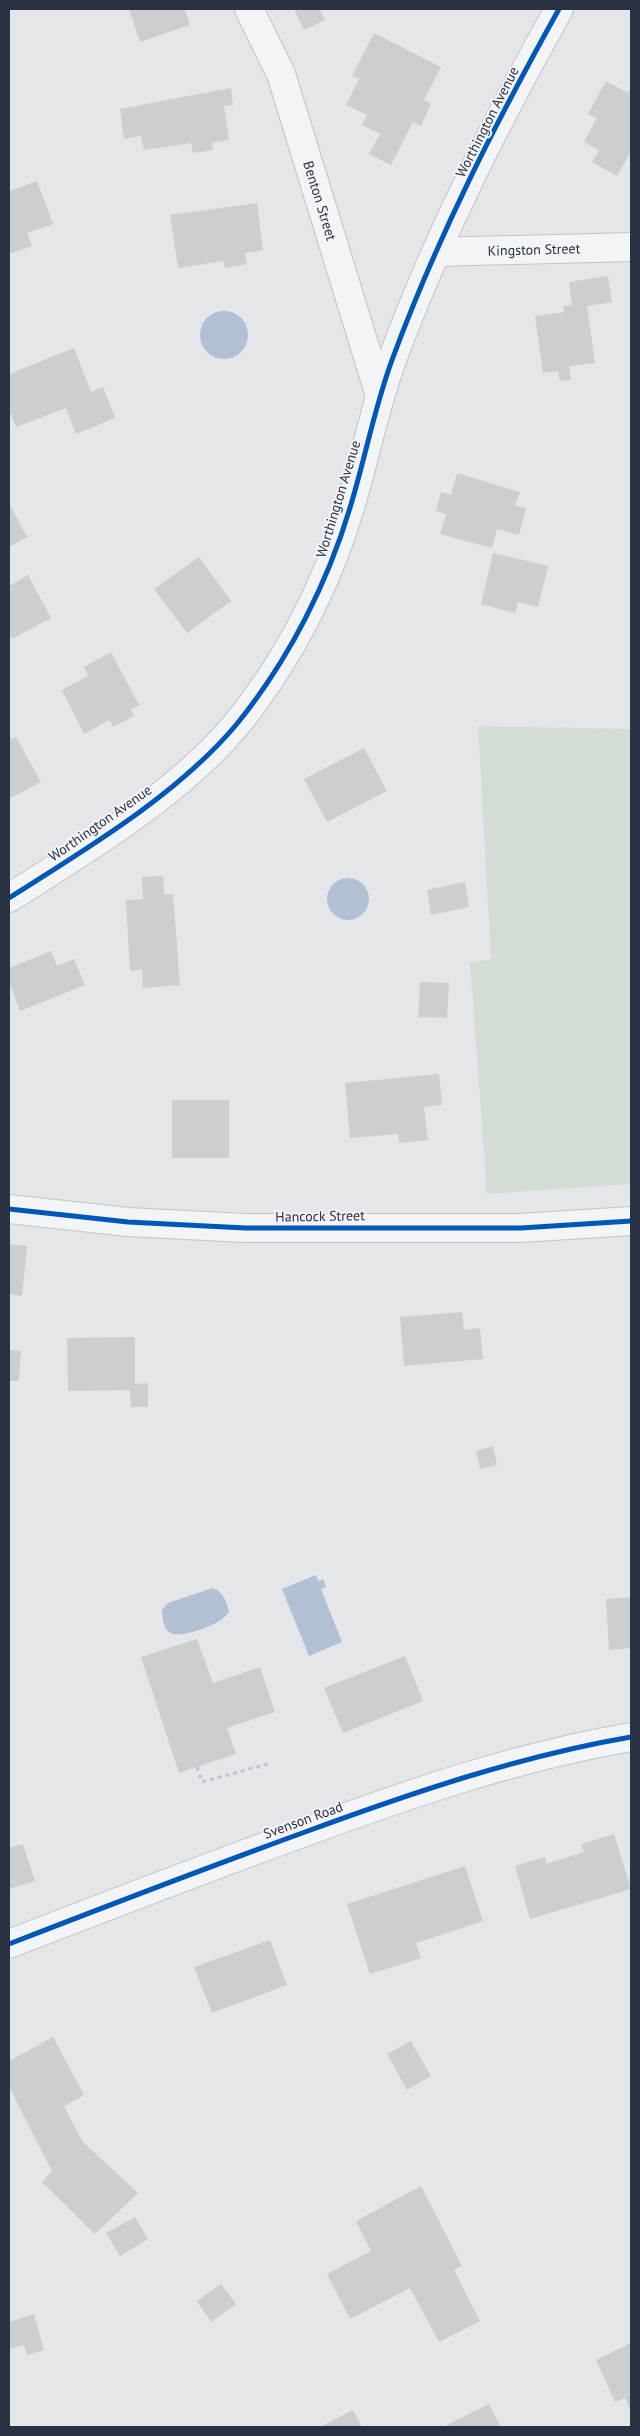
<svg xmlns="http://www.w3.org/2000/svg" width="640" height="2436" viewBox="0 0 640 2436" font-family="'PT Sans',sans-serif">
	<rect width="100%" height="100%" fill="#e4e6e9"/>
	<!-- green -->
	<path fill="#d4ddd4" d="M 478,726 L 631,729 L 631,1184 L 487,1194 L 470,963 L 491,959 Z"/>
	<!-- water -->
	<path fill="#b2c0d4" d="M200 335a24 24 0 1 1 48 0a24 24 0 1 1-48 0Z
		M327 899a21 21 0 1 1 42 0a21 21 0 1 1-42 0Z
		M 316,1575 L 318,1581 L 323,1579 L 326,1587 L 321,1589 L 342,1642 L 309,1656 L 282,1589 Z
		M 213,1588 C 224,1593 226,1600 229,1612 C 220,1623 212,1625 199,1630 C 175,1637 163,1639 162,1610 L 168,1603 Z"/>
	<!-- building -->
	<path fill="#ccced1" d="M 129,9 L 185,9 L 190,25 L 140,42 Z
		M 294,9 L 319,9 L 325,20 L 304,30 Z
		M 374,33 L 441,67 L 424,100 L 431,104 L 421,126 L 413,122 L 391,165 L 369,154 L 380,134 L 362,125 L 367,115 L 346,105 L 359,79 L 352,76 Z
		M 606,81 L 628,93 L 631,87 L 631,151 L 617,176 L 592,162 L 599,150 L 584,142 L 597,118 L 588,114 Z
		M 231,88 L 233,105 L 224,106 L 229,140 L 212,143 L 213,150 L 193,153 L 191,143 L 144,150 L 141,136 L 124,139 L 120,109 Z
		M 37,181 L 53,224 L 27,233 L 32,246 L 9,254 L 9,191 Z
		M 257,203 L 263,250 L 245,253 L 247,264 L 225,268 L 224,261 L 178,268 L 170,215 Z
		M 608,276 L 612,302 L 587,306 L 595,363 L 569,366 L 571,380 L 560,381 L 558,371 L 543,373 L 535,316 L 564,312 L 563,306 L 572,305 L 569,282 Z
		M 74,348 L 91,392 L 103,387 L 115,418 L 76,434 L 66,408 L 16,427 L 9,410 L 9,374 Z
		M 457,473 L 520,492 L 515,505 L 526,508 L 519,535 L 497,529 L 492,548 L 440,534 L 446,514 L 436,511 L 441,492 L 451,495 Z
		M 9,503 L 27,537 L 9,547 Z
		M 493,553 L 548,566 L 538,607 L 518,602 L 515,613 L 481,604 Z
		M 199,557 L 231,601 L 187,633 L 154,589 Z
		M 28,575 L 51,618 L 12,639 L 9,633 L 9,586 Z
		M 111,652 L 139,705 L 131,709 L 134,716 L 113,727 L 110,720 L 84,734 L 62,690 L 88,676 L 84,667 Z
		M 16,737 L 41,782 L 9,799 L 9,740 Z
		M 364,748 L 387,791 L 327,822 L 304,779 Z
		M 163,876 L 164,895 L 173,894 L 180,985 L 143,988 L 142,970 L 130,971 L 126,900 L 143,899 L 142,877 Z
		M 465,882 L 469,907 L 431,915 L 427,890 Z
		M 51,951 L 57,966 L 74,959 L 85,985 L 20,1011 L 9,982 L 9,968 Z
		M 420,982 L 449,983 L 447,1018 L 418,1017 Z
		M 439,1074 L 442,1105 L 424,1107 L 428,1140 L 399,1143 L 398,1134 L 350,1138 L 345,1083 Z
		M 172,1100 L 229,1100 L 229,1158 L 172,1158 Z
		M 9,1244 L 27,1246 L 22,1296 L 9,1294 Z
		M 462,1312 L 464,1330 L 480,1328 L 483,1359 L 404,1366 L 400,1317 Z
		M 135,1337 L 135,1384 L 148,1383 L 148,1407 L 131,1407 L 130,1390 L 68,1391 L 67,1338 Z
		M 9,1350 L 21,1351 L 19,1381 L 9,1381 Z
		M 493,1446 L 497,1465 L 480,1469 L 476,1451 Z
		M 631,1597 L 631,1648 L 609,1650 L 606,1599 Z
		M 197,1639 L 213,1683 L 260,1667 L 275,1712 L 227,1728 L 236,1754 L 179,1773 L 141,1657 Z
		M 405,1656 L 423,1701 L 343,1733 L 324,1688 Z
		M 614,1834 L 631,1889 L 530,1919 L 515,1866 L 545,1857 L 546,1864 L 584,1852 L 582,1844 Z
		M 23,1844 L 35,1881 L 9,1889 L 9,1848 Z
		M 465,1866 L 483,1921 L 416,1943 L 421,1958 L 370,1974 L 347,1904 Z
		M 270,1940 L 287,1985 L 212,2013 L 194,1967 Z
		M 53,2037 L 84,2095 L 64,2106 L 83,2142 L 138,2193 L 95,2234 L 42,2182 L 52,2171 L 9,2087 L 9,2061 Z
		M 411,2041 L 431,2076 L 407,2090 L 387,2054 Z
		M 421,2186 L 462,2266 L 454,2270 L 480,2321 L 439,2342 L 410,2288 L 350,2319 L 327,2274 L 371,2251 L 356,2221 Z
		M 135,2217 L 148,2239 L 120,2256 L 106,2233 Z
		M 221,2284 L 236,2304 L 211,2322 L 197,2301 Z
		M 34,2314 L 44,2350 L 27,2355 L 24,2345 L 9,2349 L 9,2322 Z
		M 631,2343 L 631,2412 L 625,2398 L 615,2402 L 596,2360 Z
		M 489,2404 L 501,2427 L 443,2427 Z
		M 353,2410 L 362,2427 L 320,2427 Z"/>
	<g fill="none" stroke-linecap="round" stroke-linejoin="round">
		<defs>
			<g id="minor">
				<path id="s1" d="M 249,9 L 281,74 L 380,396"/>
				<path id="s2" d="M 436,252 L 631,247"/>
				<path d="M 9,898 C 86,849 176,796 236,725 C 289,660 329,581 352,501 C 366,454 375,406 392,360 C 437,238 496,122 559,9"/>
				<path d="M 9,1209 L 128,1222 L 245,1228 L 521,1228 L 631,1221"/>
				<path d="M 9,1944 C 107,1906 206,1868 305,1832 C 411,1793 520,1756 631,1737"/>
			</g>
		</defs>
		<!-- minor casing -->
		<use href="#minor" stroke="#c2c4c7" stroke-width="30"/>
		<!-- path -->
		<path stroke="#c3c4c9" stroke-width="3" stroke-dasharray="4 4" stroke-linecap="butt" d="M 197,1767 L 202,1782 L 268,1764"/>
		<!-- minor -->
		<use href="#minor" stroke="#f3f4f6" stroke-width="28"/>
		<defs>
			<path id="cycleway" d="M 9,898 C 86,849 176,796 236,725 C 289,660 329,581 352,501 C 366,454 375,406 392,360 C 437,238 496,122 559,9
				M 9,1209 L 128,1222 L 245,1228 L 521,1228 L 631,1221
				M 9,1944 C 107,1906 206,1868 305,1832 C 411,1793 520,1756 631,1737"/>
		</defs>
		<!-- cycleway casing -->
		<use href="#cycleway" stroke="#f2f4f8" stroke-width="8"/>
		<!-- cycleway -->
		<use href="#cycleway" stroke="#0057b8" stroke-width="5"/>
	</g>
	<g text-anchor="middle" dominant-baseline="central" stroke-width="4" stroke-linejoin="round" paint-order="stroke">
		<!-- street labels -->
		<g font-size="14" fill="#2a3143" stroke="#f2f4f8">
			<text transform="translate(487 122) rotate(-63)">Worthington Avenue</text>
			<text stroke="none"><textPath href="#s1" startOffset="205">Benton Street</textPath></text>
			<text stroke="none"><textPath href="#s2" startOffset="98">Kingston Street</textPath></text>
			<text transform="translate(338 499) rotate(-73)">Worthington Avenue</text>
			<text transform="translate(100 823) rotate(-35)">Worthington Avenue</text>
			<text transform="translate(320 1216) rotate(-1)">Hancock Street</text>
			<text transform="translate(303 1820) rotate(-20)">Svenson Road</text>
		</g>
	</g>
	<!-- border -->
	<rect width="640" height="2436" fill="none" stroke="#2a3143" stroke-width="20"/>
</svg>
